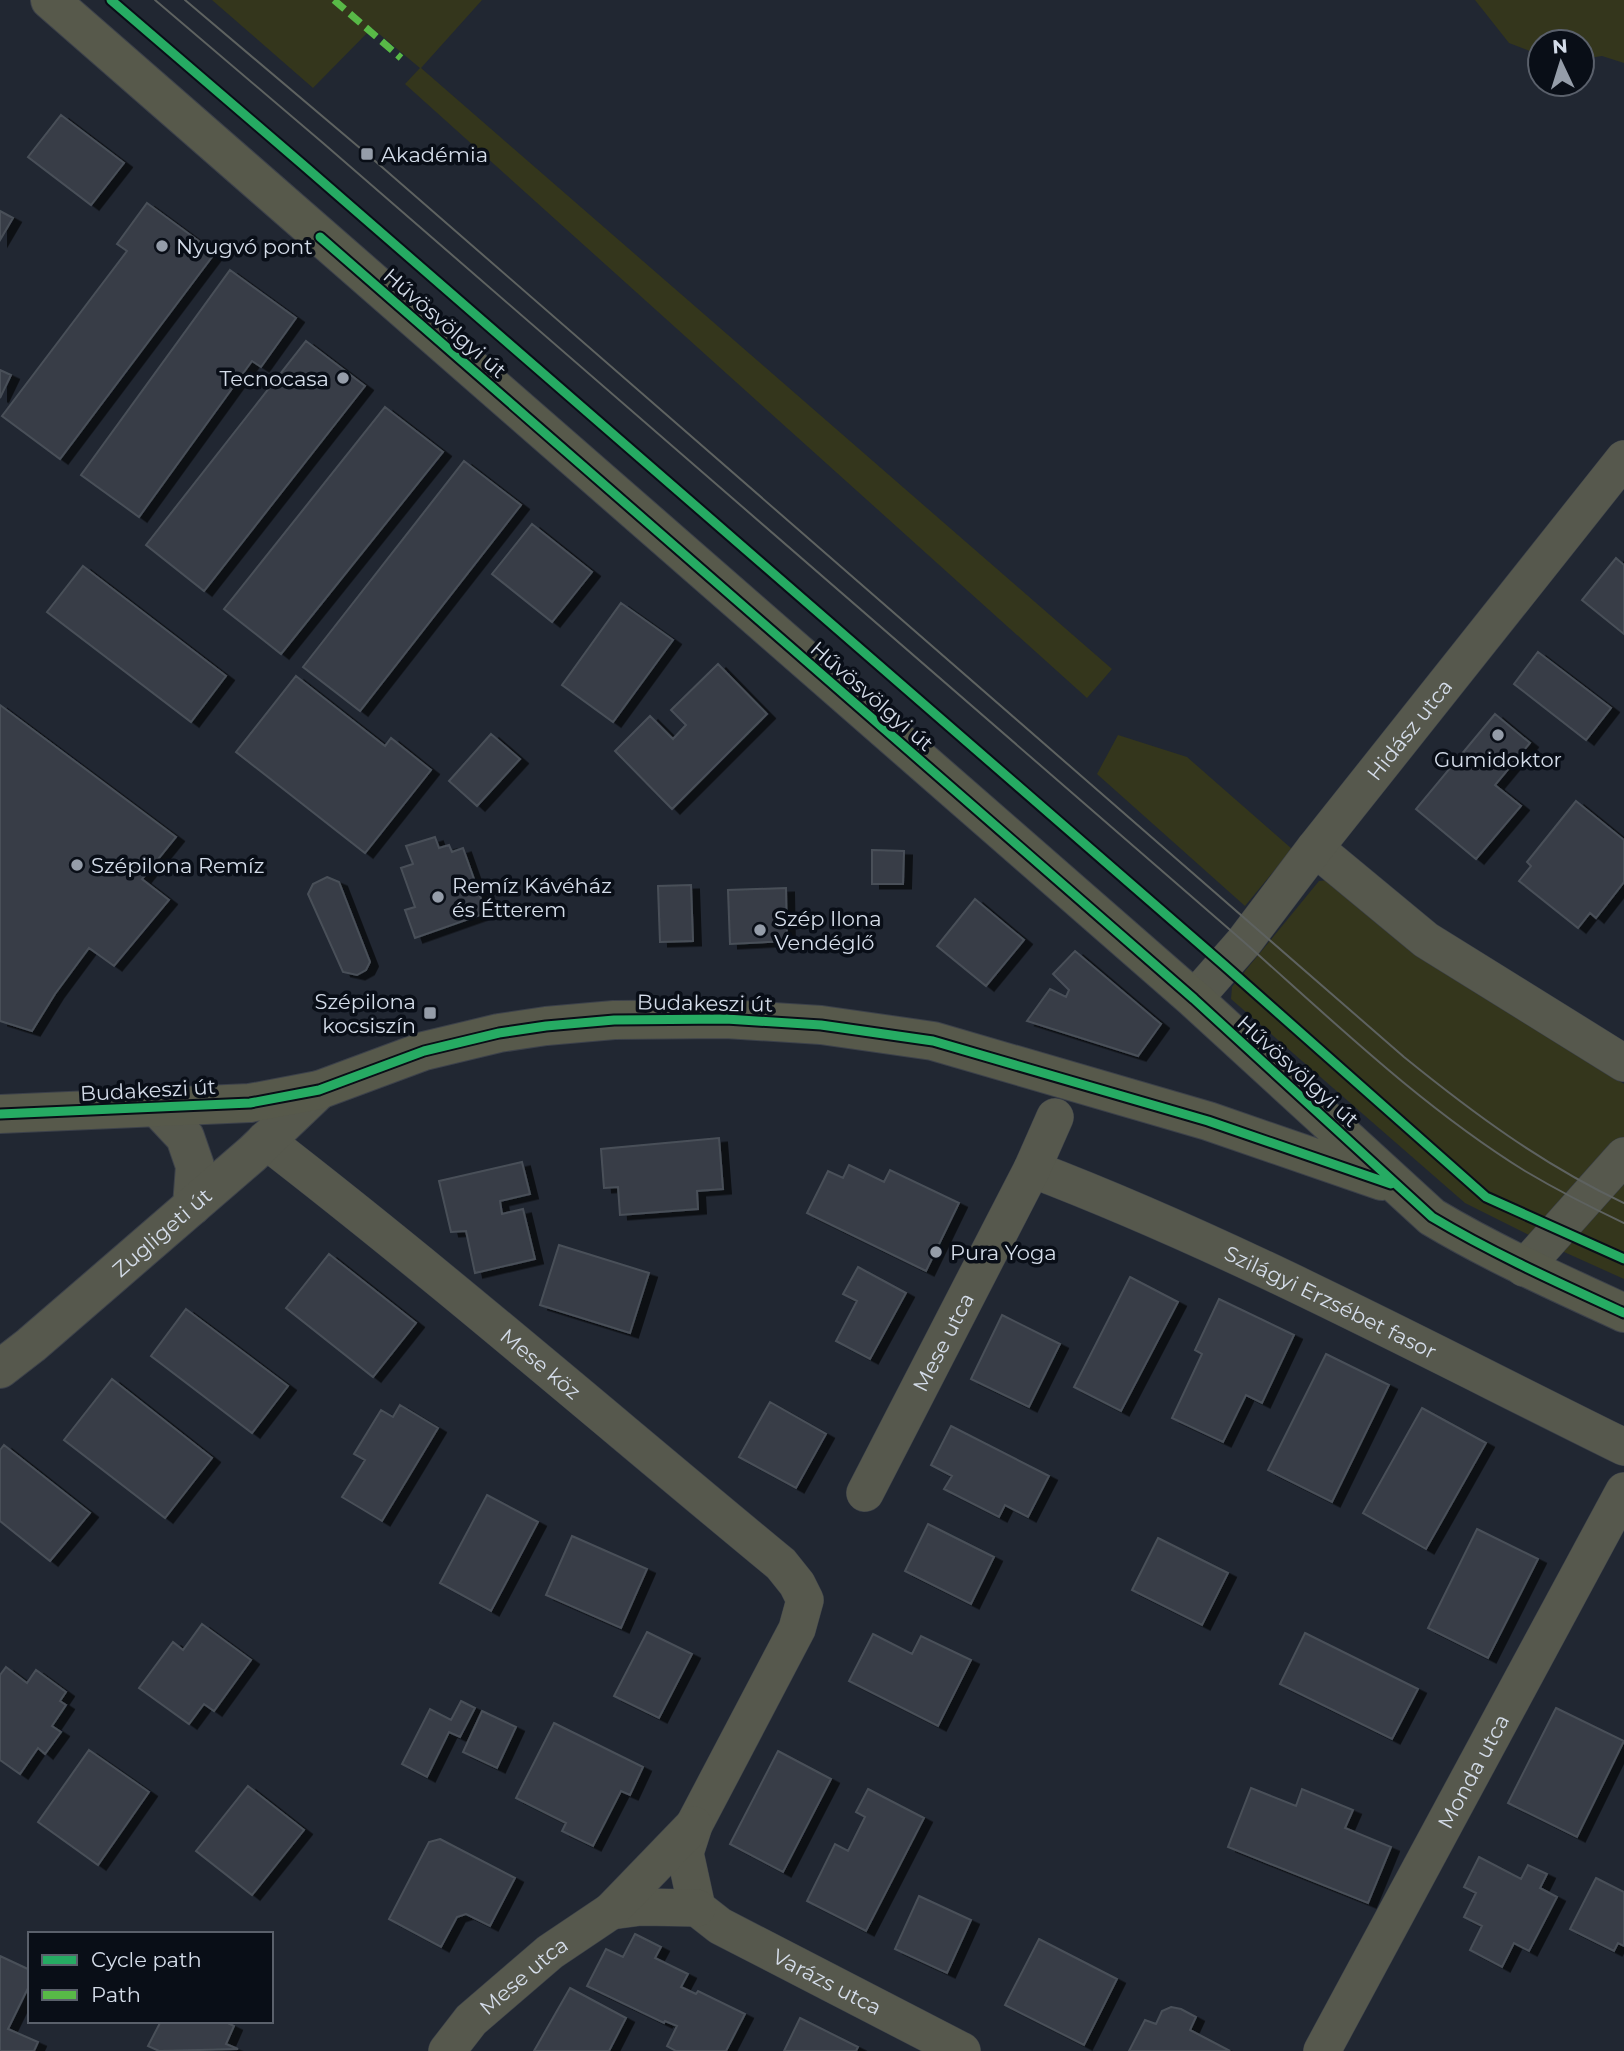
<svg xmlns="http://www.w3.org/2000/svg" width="1624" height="2051" viewBox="0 0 1624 2051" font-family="Montserrat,sans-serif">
	<defs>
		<filter id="shadow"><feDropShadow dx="8" dy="4.5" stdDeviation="0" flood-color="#0009"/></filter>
	</defs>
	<rect width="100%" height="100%" fill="#212732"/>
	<!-- green -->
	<path fill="#34361c" d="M 212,0 L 482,0 L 421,68 L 1112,669 L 1087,698 L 405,84 L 420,68 L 372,28 L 313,88 Z
		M 1475,0 L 1624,0 L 1624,63 L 1602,56 L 1582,59 L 1582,42 L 1540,42 L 1540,55 L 1509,43 Z
		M 1118,735 L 1187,757 L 1292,849 L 1245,906 L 1097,774 Z
		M 1329,880 L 1408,945 L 1624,1084 L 1624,1279 L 1553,1247 L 1465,1203 L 1231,999 L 1232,987 L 1319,881 Z"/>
	<!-- building -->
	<path fill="#383d47" stroke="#495059" stroke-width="2" filter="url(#shadow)" d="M 61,115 L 124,163 L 91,205 L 28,157 Z
		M 147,203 L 215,253 L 60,459 L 2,416 L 127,251 L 117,244 Z
		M 0,211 L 13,218 L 0,240 Z
		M 230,270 L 296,318 L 261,367 L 252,361 L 139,517 L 81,475 Z
		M 306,341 L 365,386 L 204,591 L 146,545 Z
		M 0,370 L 11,375 L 0,398 Z
		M 385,407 L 443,452 L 281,654 L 224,609 Z
		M 464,461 L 521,505 L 360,711 L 303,667 Z
		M 532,524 L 592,572 L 552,622 L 492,574 Z
		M 1616,558 L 1624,565 L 1624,634 L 1582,600 Z
		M 83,566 L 226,676 L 191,722 L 47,612 Z
		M 621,603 L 673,640 L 613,722 L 562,685 Z
		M 1538,652 L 1611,708 L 1586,740 L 1514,684 Z
		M 718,664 L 767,714 L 672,809 L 615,751 L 650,716 L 673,739 L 686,725 L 671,710 Z
		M 296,676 L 385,746 L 391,738 L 431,770 L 365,853 L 236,752 Z
		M 0,705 L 176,837 L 142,879 L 169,900 L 114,966 L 89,948 L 55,994 L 32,1031 L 0,1021 Z
		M 1495,714 L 1530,743 L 1495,785 L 1521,806 L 1476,859 L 1416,809 Z
		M 491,734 L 520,759 L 477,806 L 449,781 Z
		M 1576,801 L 1624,840 L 1624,882 L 1596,918 L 1590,913 L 1578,928 L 1519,881 L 1531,866 L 1527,862 Z
		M 435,837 L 439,848 L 449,845 L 452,852 L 463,848 L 486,913 L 415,938 L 405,910 L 415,907 L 401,868 L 413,864 L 406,846 Z
		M 872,850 L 904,851 L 903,884 L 872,884 Z
		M 327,877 L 339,882 L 370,962 L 366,970 L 357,975 L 343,972 L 308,894 L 313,884 Z
		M 691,885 L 693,941 L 660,942 L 658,886 Z
		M 786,888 L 787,941 L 730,944 L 728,890 Z
		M 975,899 L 1024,940 L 986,986 L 937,946 Z
		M 1075,951 L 1161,1024 L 1138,1056 L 1027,1021 L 1050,989 L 1066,997 L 1069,990 L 1053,974 Z
		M 719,1138 L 723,1189 L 697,1191 L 698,1209 L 620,1215 L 618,1187 L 604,1188 L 601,1149 Z
		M 522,1162 L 530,1194 L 500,1201 L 502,1214 L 523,1209 L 535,1259 L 475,1273 L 466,1231 L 451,1232 L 439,1181 Z
		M 849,1165 L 884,1182 L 890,1170 L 959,1203 L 926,1271 L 807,1213 L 828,1171 L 843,1178 Z
		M 559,1245 L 649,1273 L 630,1333 L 540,1305 Z
		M 329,1254 L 416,1323 L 373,1377 L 286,1308 Z
		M 858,1267 L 906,1293 L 870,1359 L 836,1341 L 857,1301 L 843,1294 Z
		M 1130,1277 L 1178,1302 L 1121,1411 L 1074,1387 Z
		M 1219,1299 L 1294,1335 L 1262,1403 L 1246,1395 L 1223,1442 L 1172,1418 L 1202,1354 L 1195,1350 Z
		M 186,1309 L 288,1386 L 252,1433 L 151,1356 Z
		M 1002,1315 L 1060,1344 L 1029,1407 L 971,1379 Z
		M 1326,1354 L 1389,1385 L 1332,1502 L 1268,1470 Z
		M 112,1379 L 212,1458 L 165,1518 L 64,1440 Z
		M 770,1402 L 826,1434 L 796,1488 L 739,1457 Z
		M 400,1405 L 438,1428 L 382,1521 L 342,1497 L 365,1460 L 354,1454 L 381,1410 L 393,1417 Z
		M 1422,1408 L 1486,1443 L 1426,1549 L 1363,1513 Z
		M 951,1426 L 1049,1476 L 1028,1517 L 1005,1505 L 999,1517 L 944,1489 L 952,1476 L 931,1465 Z
		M 4,1445 L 90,1513 L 50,1561 L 0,1521 L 0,1450 Z
		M 487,1495 L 538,1522 L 491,1611 L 440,1583 Z
		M 928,1524 L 994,1557 L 971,1604 L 905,1571 Z
		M 1477,1529 L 1538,1559 L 1488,1658 L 1428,1628 Z
		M 572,1536 L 647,1569 L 621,1628 L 546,1595 Z
		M 1158,1538 L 1228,1573 L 1202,1625 L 1132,1590 Z
		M 202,1624 L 251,1660 L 214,1711 L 204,1704 L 189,1724 L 139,1688 L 173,1642 L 183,1650 Z
		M 647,1632 L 692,1654 L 659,1718 L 614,1696 Z
		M 1305,1633 L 1418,1689 L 1392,1739 L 1280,1684 Z
		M 873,1634 L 912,1654 L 921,1636 L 971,1660 L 938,1726 L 849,1681 Z
		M 6,1667 L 27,1683 L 36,1670 L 66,1692 L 60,1701 L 66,1705 L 52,1726 L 61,1732 L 45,1754 L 38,1748 L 20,1774 L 0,1760 L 0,1675 Z
		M 461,1701 L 475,1708 L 460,1737 L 449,1732 L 427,1777 L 402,1764 L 430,1709 L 451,1720 Z
		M 1556,1708 L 1624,1741 L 1577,1837 L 1508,1803 Z
		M 482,1711 L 516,1727 L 497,1768 L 463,1752 Z
		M 554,1723 L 643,1767 L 630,1795 L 621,1791 L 593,1846 L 562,1831 L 566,1823 L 516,1798 Z
		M 89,1750 L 149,1792 L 98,1865 L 38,1822 Z
		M 778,1751 L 831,1779 L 783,1872 L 730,1844 Z
		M 248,1786 L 304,1830 L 252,1895 L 196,1851 Z
		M 1251,1788 L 1296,1806 L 1302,1789 L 1353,1810 L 1345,1828 L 1391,1847 L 1368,1903 L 1228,1847 Z
		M 868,1789 L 924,1818 L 866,1931 L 807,1901 L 835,1844 L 848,1851 L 865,1817 L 856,1812 Z
		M 440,1839 L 515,1878 L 490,1926 L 466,1914 L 457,1917 L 441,1947 L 389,1919 L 429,1842 Z
		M 1479,1857 L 1521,1879 L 1528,1865 L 1547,1874 L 1540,1888 L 1557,1897 L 1529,1951 L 1514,1943 L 1502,1967 L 1470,1950 L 1482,1926 L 1464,1917 L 1476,1893 L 1464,1887 Z
		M 1596,1878 L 1624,1892 L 1624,1946 L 1618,1943 L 1614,1951 L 1570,1929 Z
		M 919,1896 L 971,1920 L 947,1973 L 895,1949 Z
		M 635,1934 L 661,1947 L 655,1958 L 688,1974 L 681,1987 L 696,1994 L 698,1991 L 745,2014 L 726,2051 L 676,2051 L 667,2046 L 677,2026 L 665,2021 L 664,2023 L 587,1986 L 606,1949 L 623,1957 Z
		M 1039,1939 L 1117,1979 L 1084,2045 L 1005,2005 Z
		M 0,1956 L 30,1970 L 30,1984 L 8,2029 L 38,2042 L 34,2051 L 0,2051 Z
		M 570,1988 L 626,2018 L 609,2051 L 534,2051 Z
		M 1171,2007 L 1181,2009 L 1196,2017 L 1190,2030 L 1230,2051 L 1129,2051 L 1145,2020 L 1156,2024 L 1162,2011 Z
		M 800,2018 L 858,2047 L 856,2051 L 784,2051 Z
		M 161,2021 L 224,2021 L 234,2026 L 226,2044 L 238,2049 L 159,2051 L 148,2046 Z"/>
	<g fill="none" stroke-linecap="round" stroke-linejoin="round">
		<defs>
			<g id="minor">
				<path d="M 1315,848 L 1426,940 L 1624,1063"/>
				<path id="s1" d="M 1194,999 L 1244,942 L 1315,848 L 1624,459"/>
				<path id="s2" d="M 265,1140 C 441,1276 609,1422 781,1564 L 797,1584 L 805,1600 L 797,1629 L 694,1825 L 685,1853 L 697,1908"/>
				<path id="s3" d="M 1032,1169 C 1236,1247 1429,1351 1624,1447"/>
				<path d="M 1524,1268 L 1624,1156"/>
				<path id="s4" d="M 865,1493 L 1032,1169 L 1055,1117"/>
				<path id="s5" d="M 697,1908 L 720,1926 L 962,2051"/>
				<path d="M 611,1911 L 641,1907 L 697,1908"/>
				<path id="s6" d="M 447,2051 L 471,2020 L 550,1952 L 611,1911 L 694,1825"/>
				<path id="s7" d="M 1322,2051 L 1624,1491"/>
			</g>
			<g id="tertiary">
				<path d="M 156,1106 L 185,1137 L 195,1166 L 192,1206"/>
				<path id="s8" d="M 0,1369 L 31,1345 L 252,1154 L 319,1090"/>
			</g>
			<path id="secondary" d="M 50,0 L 1194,999 L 1432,1217 C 1494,1254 1559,1283 1624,1313
				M 0,1114 L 250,1103 L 319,1090 L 424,1051 L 499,1033 L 546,1026 L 614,1020 L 726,1019 L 821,1025 L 933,1041 L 1208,1121 L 1382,1181"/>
		</defs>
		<!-- minor casing -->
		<use href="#minor" stroke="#3c414a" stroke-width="38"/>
		<!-- tertiary casing -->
		<use href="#tertiary" stroke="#3c414a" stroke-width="40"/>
		<!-- secondary casing -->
		<use href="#secondary" stroke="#3c414a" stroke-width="40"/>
		<!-- minor -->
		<use href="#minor" stroke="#56584d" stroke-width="37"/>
		<!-- tertiary -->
		<use href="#tertiary" stroke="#56584d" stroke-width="38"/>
		<!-- secondary -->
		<use href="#secondary" stroke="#57594b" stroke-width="38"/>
		<!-- tram -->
		<path stroke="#5e6260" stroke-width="2" d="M 155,0 L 323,143 L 1244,942 C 1334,1022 1422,1107 1525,1171 C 1557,1190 1590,1207 1624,1223
			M 185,0 L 367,154 L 1404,1057 C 1473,1113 1543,1165 1624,1203"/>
		<!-- quiet -->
		<path stroke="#58b947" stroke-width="7" stroke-dasharray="14 7" stroke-linecap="butt" d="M 334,0 L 401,58"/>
		<defs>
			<path id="cycleway" d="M 111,0 L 302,164 L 1224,965 L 1486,1197 L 1624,1259
				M 320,237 L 1194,999 L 1432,1217 C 1494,1254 1559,1283 1624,1313
				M 0,1114 L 250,1103 L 319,1090 L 424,1051 L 499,1033 L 546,1026 L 614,1020 L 726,1019 L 821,1025 L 933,1041 L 1208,1121 L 1391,1184"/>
		</defs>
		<!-- cycleway casing -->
		<use href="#cycleway" stroke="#090e17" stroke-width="13"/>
		<!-- cycleway -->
		<use href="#cycleway" stroke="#26ab63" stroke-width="9"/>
	</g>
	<!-- markers -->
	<g fill="#959da9" stroke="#090e17" stroke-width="2.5">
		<rect x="360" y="147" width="14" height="14" rx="3.5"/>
		<circle cx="162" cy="246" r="7"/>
		<circle cx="343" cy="378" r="7"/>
		<circle cx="1498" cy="735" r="7"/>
		<circle cx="77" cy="865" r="7"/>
		<circle cx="438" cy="897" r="7"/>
		<circle cx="760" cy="930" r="7"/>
		<rect x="423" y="1006" width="14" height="14" rx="3.5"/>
		<circle cx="936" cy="1252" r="7"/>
	</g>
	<g text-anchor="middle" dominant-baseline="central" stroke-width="7" stroke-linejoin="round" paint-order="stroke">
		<!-- poi labels -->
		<g font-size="21" fill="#d4dce9" stroke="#090e17" text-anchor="start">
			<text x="381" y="154">Akadémia</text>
			<text x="176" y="246">Nyugvó pont</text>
			<text x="329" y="378" text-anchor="end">Tecnocasa</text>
			<text x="1498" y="759" text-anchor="middle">Gumidoktor</text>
			<text x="91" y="865">Szépilona Remíz</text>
			<text x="452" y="885">Remíz Kávéház<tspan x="452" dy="24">és Étterem</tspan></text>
			<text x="774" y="918">Szép Ilona<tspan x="774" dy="24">Vendéglő</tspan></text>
			<text x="416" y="1001" text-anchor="end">Szépilona<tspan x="416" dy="24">kocsiszín</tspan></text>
			<text x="950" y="1252">Pura Yoga</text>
		</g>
		<!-- street labels -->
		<g font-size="21" fill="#d4dce9" stroke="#090e17">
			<text transform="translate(445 323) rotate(41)">Hűvösvölgyi út</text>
			<text transform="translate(872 696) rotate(41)">Hűvösvölgyi út</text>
			<text stroke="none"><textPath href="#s1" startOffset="345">Hidász utca</textPath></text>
			<text transform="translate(705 1003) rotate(1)">Budakeszi út</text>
			<text transform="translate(1298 1071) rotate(42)">Hűvösvölgyi út</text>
			<text transform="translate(148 1090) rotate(-3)">Budakeszi út</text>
			<text stroke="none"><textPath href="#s8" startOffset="212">Zugligeti út</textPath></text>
			<text stroke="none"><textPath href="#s3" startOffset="327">Szilágyi Erzsébet fasor</textPath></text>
			<text stroke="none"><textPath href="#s4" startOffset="170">Mese utca</textPath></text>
			<text stroke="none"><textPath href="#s2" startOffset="355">Mese köz</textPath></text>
			<text stroke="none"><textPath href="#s7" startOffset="318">Monda utca</textPath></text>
			<text stroke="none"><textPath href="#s6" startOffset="108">Mese utca</textPath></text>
			<text stroke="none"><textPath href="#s5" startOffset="150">Varázs utca</textPath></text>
		</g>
	</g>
	<!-- legend -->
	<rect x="28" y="1932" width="245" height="91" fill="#090e17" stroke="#5a606b" stroke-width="2"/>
	<rect x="42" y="1955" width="35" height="10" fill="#26ab63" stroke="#5a606b" stroke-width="2"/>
	<text x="91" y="1967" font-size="21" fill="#d4dce9">Cycle path</text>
	<rect x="42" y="1990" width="35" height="10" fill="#58b947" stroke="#5a606b" stroke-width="2"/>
	<text x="91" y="2002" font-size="21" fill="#d4dce9">Path</text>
	<!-- north arrow -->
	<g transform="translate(1561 63) rotate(356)"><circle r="33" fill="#090e17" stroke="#5a606b" stroke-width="2"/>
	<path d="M0-5L12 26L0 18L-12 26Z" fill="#959da9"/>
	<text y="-10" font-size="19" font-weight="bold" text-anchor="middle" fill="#d4dce9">N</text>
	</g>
</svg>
